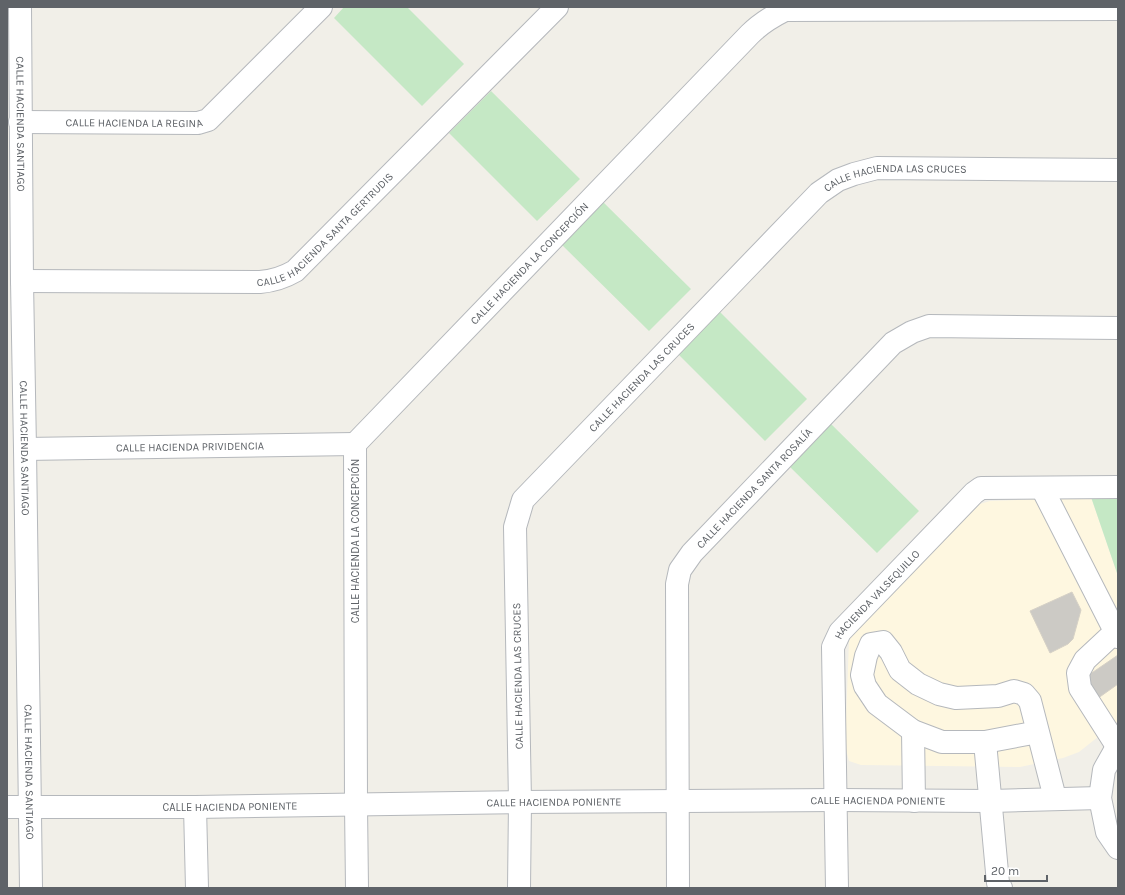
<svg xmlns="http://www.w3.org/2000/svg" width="1125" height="895" viewBox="0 0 1125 895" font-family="Karla,sans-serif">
	<rect width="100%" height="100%" fill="#f1efe8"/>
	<!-- commercial -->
	<path fill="#fef7e0" d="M 1091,497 L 1118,576 L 1118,721 L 1079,752 L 1063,758 L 1020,767 L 861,765 L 849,761 L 845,746 L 849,641 L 853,628 L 980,504 L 990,501 Z"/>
	<!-- green -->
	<path fill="#c5e8c5" d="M 344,7 L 407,7 L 464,64 L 422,106 L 334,18 Z
		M 491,91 L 580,179 L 537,221 L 449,133 Z
		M 602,201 L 691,289 L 649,331 L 560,243 Z
		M 719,311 L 807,399 L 765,441 L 677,353 Z
		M 830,423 L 919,511 L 877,553 L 788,465 Z
		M 1091,497 L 1118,497 L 1118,576 Z"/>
	<!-- building -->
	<path fill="#cccac5" stroke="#d6d1c6" d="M 1072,592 L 1081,610 L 1073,639 L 1068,644 L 1050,653 L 1030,611 Z
		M 1118,655 L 1118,684 L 1094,701 L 1080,681 Z"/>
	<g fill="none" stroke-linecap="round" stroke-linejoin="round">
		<defs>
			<g id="minor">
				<path id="s1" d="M 20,7 L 22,281 L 25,449 L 31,888"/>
				<path id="s2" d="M 20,122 L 198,123 L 208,120 L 321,7"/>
				<path id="s3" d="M 22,281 L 260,282 C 273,281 283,278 295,271 L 557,7"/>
				<path id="s4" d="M 25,449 L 355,444"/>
				<path d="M 1042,488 L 1118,637"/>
				<path d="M 1115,632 L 1085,660 L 1078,673 L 1080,688 L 1117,746"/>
				<path d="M 913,731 L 914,801"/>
				<path d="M 1038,732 L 985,742 L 942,742 L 913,731 L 877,704 L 865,686 L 862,675 L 866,656 L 871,644 L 883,642 L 891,652 L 900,670 L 918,684 L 939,694 L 956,698 L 998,696 L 1014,691 L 1024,694 L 1030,701 L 1055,798"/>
				<path d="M 985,742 L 998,883 L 1001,888"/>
				<path d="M 1118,745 L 1104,770 L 1100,798 L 1107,832 L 1118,848"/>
				<path id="s5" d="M 7,807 L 195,807 L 520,802 L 837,800 L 991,801 L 1100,798"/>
				<path d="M 195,807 L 197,888"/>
				<path id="s6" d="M 357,888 L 356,805 L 355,444 L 750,34 C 761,23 771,17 785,10 L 1118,9"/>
				<path id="s7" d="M 519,888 L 520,802 L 515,527 L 523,500 L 819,193 L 838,180 L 854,174 L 877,168 L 1118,170"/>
				<path id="s8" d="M 678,888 L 677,584 L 680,570 L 692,553 L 893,343 L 912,332 L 929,326 L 1118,328"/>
				<path id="s9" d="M 837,888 L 833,647 L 840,632 L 974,493 L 981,488 L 1118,487"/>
			</g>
		</defs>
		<!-- minor casing -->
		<use href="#minor" stroke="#b5b8bc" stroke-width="24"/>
		<!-- minor -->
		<use href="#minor" stroke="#fff" stroke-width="22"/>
	</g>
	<g text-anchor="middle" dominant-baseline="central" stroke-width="4" stroke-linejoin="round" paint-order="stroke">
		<!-- street labels -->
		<g font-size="11" fill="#5f6368" stroke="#fff">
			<text stroke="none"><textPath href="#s2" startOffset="114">CALLE HACIENDA LA REGINA</textPath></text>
			<text stroke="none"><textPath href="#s1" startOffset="117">CALLE HACIENDA SANTIAGO</textPath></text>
			<text stroke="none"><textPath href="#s7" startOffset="896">CALLE HACIENDA LAS CRUCES</textPath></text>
			<text stroke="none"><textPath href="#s3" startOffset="323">CALLE HACIENDA SANTA GERTRUDIS</textPath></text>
			<text stroke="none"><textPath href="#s6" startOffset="695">CALLE HACIENDA LA CONCEPCIÓN</textPath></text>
			<text stroke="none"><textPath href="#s7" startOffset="560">CALLE HACIENDA LAS CRUCES</textPath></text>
			<text stroke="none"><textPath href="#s4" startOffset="165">CALLE HACIENDA PRIVIDENCIA</textPath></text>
			<text stroke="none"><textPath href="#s1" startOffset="441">CALLE HACIENDA SANTIAGO</textPath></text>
			<text stroke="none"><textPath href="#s8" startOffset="429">CALLE HACIENDA SANTA ROSALÍA</textPath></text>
			<text transform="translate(355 541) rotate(-90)">CALLE HACIENDA LA CONCEPCIÓN</text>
			<text stroke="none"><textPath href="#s9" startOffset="310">HACIENDA VALSEQUILLO</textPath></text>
			<text transform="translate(518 676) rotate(-91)">CALLE HACIENDA LAS CRUCES</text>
			<text stroke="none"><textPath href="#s1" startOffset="765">CALLE HACIENDA SANTIAGO</textPath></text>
			<text stroke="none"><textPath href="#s5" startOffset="871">CALLE HACIENDA PONIENTE</textPath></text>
			<text stroke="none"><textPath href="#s5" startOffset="547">CALLE HACIENDA PONIENTE</textPath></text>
			<text stroke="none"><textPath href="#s5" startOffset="223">CALLE HACIENDA PONIENTE</textPath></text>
		</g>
	</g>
	<!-- border -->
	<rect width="1125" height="895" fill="none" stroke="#5f6368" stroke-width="16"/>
	<!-- scale -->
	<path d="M985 875v6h62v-6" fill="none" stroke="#5f6368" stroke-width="2"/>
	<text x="991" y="875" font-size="12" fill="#5f6368" stroke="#ffffff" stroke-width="3" paint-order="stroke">20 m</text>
</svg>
